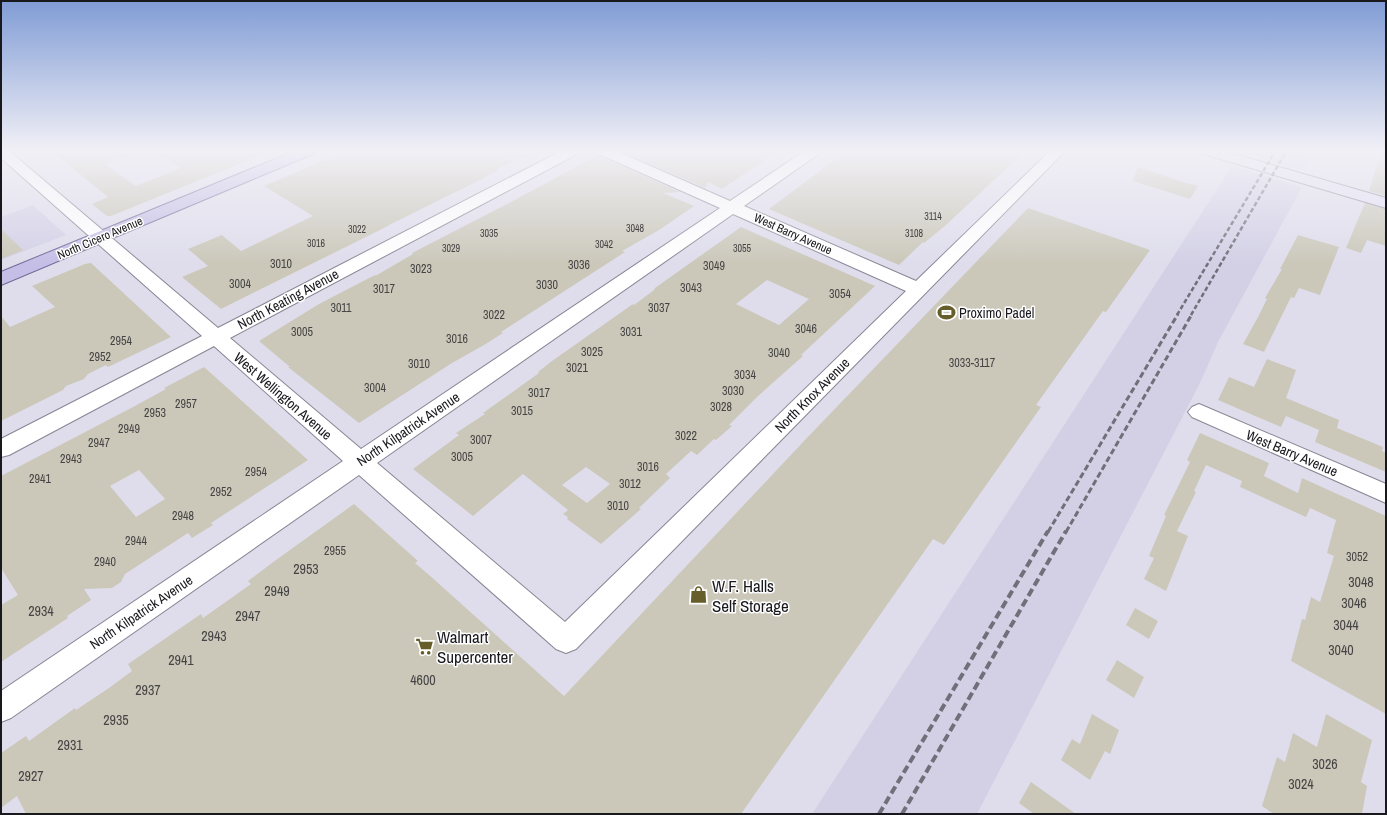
<svg xmlns="http://www.w3.org/2000/svg" width="1387" height="815" viewBox="0 0 1387 815" font-family="'Archivo Narrow',sans-serif">
	<rect width="100%" height="100%" fill="#dfddec"/>
	<!-- built -->
	<path fill="#d3d0e6" d="M 1245,150 L 1313,150 L 1302,170 L 1247,154 L 1242,153 Z
		M 1232,166 L 1302,187 L 1218,342 L 1200,383 L 977,814 L 812,814 Z
		M 33,205 L 66,235 L 1,260 L 1,217 Z"/>
	<!-- building -->
	<path fill="#cbc8ba" fill-rule="evenodd" d="M 50,150 L 139,150 L 139,152 L 105,164 L 136,186 L 181,168 L 152,150 L 273,150 L 111,216 L 107,216 L 92,204 L 108,197 Z
		M 349,150 L 539,150 L 497,169 L 498,170 L 484,178 L 387,226 L 388,226 L 221,309 L 182,277 L 208,266 L 188,249 L 222,235 L 241,251 L 313,216 L 264,186 Z
		M 618,150 L 780,150 L 722,189 L 708,182 L 705,188 Z
		M 848,150 L 1026,150 L 946,225 L 924,243 L 923,242 L 899,265 L 769,209 Z
		M 1382,150 L 1386,150 L 1386,196 L 1369,191 Z
		M 598,155 L 680,192 L 663,193 L 694,206 L 659,230 L 622,251 L 625,252 L 501,332 L 503,333 L 484,345 L 452,363 L 359,423 L 288,367 L 290,367 L 259,341 L 319,304 L 373,276 L 377,275 L 413,254 L 412,253 L 509,203 Z
		M 1138,167 L 1183,182 L 1198,186 L 1190,199 L 1133,181 Z
		M 1365,203 L 1386,209 L 1386,246 L 1367,240 L 1361,253 L 1346,248 Z
		M 1028,208 L 1150,250 L 1106,312 L 1103,311 L 1036,405 L 1041,407 L 944,545 L 933,539 L 741,814 L 26,814 L 17,796 L 1,808 L 1,753 L 26,736 L 29,741 L 75,708 L 76,710 L 109,688 L 132,671 L 128,664 L 201,614 L 203,618 L 251,584 L 248,581 L 276,560 L 354,504 L 418,561 L 415,563 L 428,574 L 564,696 L 804,441 Z
		M 741,227 L 875,286 L 801,355 L 803,356 L 758,396 L 729,425 L 732,426 L 716,440 L 714,439 L 697,455 L 691,451 L 666,474 L 670,478 L 639,508 L 641,509 L 601,544 L 567,519 L 568,517 L 563,514 L 568,510 L 523,474 L 473,516 L 413,469 L 459,435 L 456,433 L 485,414 L 483,413 L 539,373 L 538,372 L 552,361 L 633,304 L 634,305 L 654,290 L 655,288 ZM 767,280 L 809,299 L 779,325 L 736,304 ZM 586,467 L 610,484 L 587,503 L 562,485 Z
		M 1,229 L 23,250 L 1,259 Z
		M 1298,235 L 1339,247 L 1320,295 L 1299,288 L 1294,298 L 1291,297 L 1264,352 L 1243,344 L 1258,317 L 1267,299 L 1265,298 L 1282,269 L 1280,269 Z
		M 91,263 L 171,337 L 108,367 L 106,365 L 88,374 L 84,379 L 66,386 L 63,390 L 1,421 L 1,316 L 10,327 L 55,307 L 32,286 L 85,264 Z
		M 1267,359 L 1296,370 L 1286,398 L 1339,420 L 1337,428 L 1383,447 L 1382,451 L 1386,453 L 1386,472 L 1315,442 L 1319,430 L 1286,416 L 1281,427 L 1218,400 L 1229,377 L 1254,387 Z
		M 204,367 L 308,460 L 211,523 L 213,525 L 192,538 L 188,533 L 125,574 L 121,582 L 112,588 L 84,589 L 91,600 L 67,616 L 68,618 L 1,662 L 1,605 L 18,595 L 1,568 L 1,476 L 133,407 L 166,389 L 164,388 ZM 139,470 L 165,499 L 136,517 L 110,486 Z
		M 1200,433 L 1269,463 L 1264,476 L 1298,493 L 1302,478 L 1386,516 L 1386,714 L 1291,661 L 1302,619 L 1305,620 L 1311,597 L 1320,602 L 1334,556 L 1327,553 L 1336,520 L 1310,508 L 1306,517 L 1240,487 L 1242,481 L 1206,465 L 1194,491 L 1196,492 L 1177,531 L 1188,536 L 1166,591 L 1144,579 L 1154,558 L 1149,556 L 1166,516 L 1164,515 L 1190,462 L 1187,460 Z
		M 1135,608 L 1158,621 L 1149,639 L 1126,625 Z
		M 1117,660 L 1144,677 L 1134,698 L 1106,680 Z
		M 1092,714 L 1119,730 L 1110,754 L 1105,751 L 1090,780 L 1061,760 L 1072,739 L 1080,744 Z
		M 1326,714 L 1372,740 L 1361,782 L 1367,786 L 1362,814 L 1274,814 L 1262,806 L 1277,757 L 1285,762 L 1293,733 L 1317,747 Z
		M 1031,782 L 1076,814 L 1034,814 L 1019,803 Z"/>
	<g fill="none" stroke-linecap="round" stroke-linejoin="round">
		<defs>
			<path id="minor" d="M 1,150 L 8,150 L 218,328 L 563,150 L 581,150 L 579,153 L 230,338 L 361,449 L 720,208 L 597,153 L 595,150 L 614,150 L 730,201 L 806,150 L 822,150 L 820,153 L 744,206 L 916,281 L 1051,150 L 1066,150 L 576,649 L 566,653 L 556,649 L 359,475 L 11,718 L 1,722 L 1,691 L 343,461 L 214,346 L 9,455 L 1,457 L 1,439 L 202,336 L 1,158 ZM 733,214 L 906,291 L 565,622 L 377,463 Z
				M 1199,404 L 1386,484 L 1386,503 L 1192,417 L 1188,412 L 1192,407 Z"/>
			<path id="secondary" d="M 1198,150 L 1221,150 L 1386,198 L 1386,208 L 1200,153 Z"/>
			<path id="primary" d="M 297,150 L 317,150 L 315,153 L 1,285 L 1,272 Z"/>
		</defs>
		<!-- minor casing -->
		<use href="#minor" stroke="#878593" stroke-width="2"/>
		<!-- secondary casing -->
		<use href="#secondary" stroke="#878593" stroke-width="2"/>
		<!-- primary casing -->
		<use href="#primary" stroke="#706996" stroke-width="2"/>
		<!-- minor -->
		<use href="#minor" fill="#fff" fill-rule="evenodd"/>
		<!-- secondary -->
		<use href="#secondary" fill="#e2dff3" fill-rule="evenodd"/>
		<!-- primary -->
		<use href="#primary" fill="#c5bfe7" fill-rule="evenodd"/>
		<!-- rail-far2 -->
		<path stroke="#716f79" stroke-width="2.5" stroke-dasharray="4.5 2.5" stroke-linecap="butt" d="M 1177,315 L 1276,150
			M 1191,315 L 1287,150"/>
		<!-- rail-far1 -->
		<path stroke="#716f79" stroke-width="3" stroke-dasharray="6 3" stroke-linecap="butt" d="M 1048,532 L 1178,314
			M 1066,532 L 1192,314"/>
		<!-- rail -->
		<path stroke="#716f79" stroke-width="4" stroke-dasharray="8 4" stroke-linecap="butt" d="M 879,814 L 1048,531
			M 902,814 L 1066,531"/>
	</g>
	<!-- sky -->
	<linearGradient id="sky" x2="0" y2="1"><stop stop-color="#809cd5"/><stop offset="0.57" stop-color="#f1f0f6"/><stop offset="1" stop-color="#f1f0f6" stop-opacity="0"/></linearGradient>
	<rect width="1387" height="264" fill="url(#sky)"/>
	<!-- icons -->
	<defs>
		<symbol id="stadium-bare" viewBox="-9 -9 18 18"><path d="M0-5a6.5 5 0 1 0 0 10a6.5 5 0 1 0 0-10ZM-3.5-1.8h7v3.6h-7Z" fill="#675d2a" stroke="#fff" stroke-width="2.5" paint-order="stroke"/></symbol>
		<symbol id="shop-bare" viewBox="-9 -9 18 18"><path d="M-5-2.5h2.3a2.7 3.5 0 0 1 5.4 0H5L5.5 6h-11ZM-1.5-2.5h3a1.5 2.3 0 0 0-3 0Z" fill="#675d2a" stroke="#fff" stroke-width="2.5" paint-order="stroke"/></symbol>
		<symbol id="supermarket-bare" viewBox="-9 -9 18 18"><path d="M-6-5.5h2.5l.6 2H6L4.5 2H-2.5L-4.4-4H-6ZM-1.5 3.2a1.3 1.3 0 1 0 .1 0ZM3 3.2a1.3 1.3 0 1 0 .1 0Z" fill="#675d2a" stroke="#fff" stroke-width="2.5" paint-order="stroke"/></symbol>
	</defs>
	<g fill-rule="evenodd">
		<use href="#stadium-bare" x="934" y="300" width="25" height="25"/>
		<use href="#shop-bare" x="686" y="582" width="25" height="25"/>
		<use href="#supermarket-bare" x="412" y="634" width="25" height="25"/>
	</g>
	<g text-anchor="middle" dominant-baseline="central" stroke-width="3" stroke-linejoin="round" paint-order="stroke">
		<!-- far-number labels -->
		<g font-size="10" fill="#464444">
			<text x="933" y="216">3114</text>
			<text x="635" y="228">3048</text>
			<text x="357" y="229">3022</text>
			<text x="489" y="233">3035</text>
			<text x="914" y="233">3108</text>
			<text x="316" y="243">3016</text>
			<text x="604" y="244">3042</text>
			<text x="451" y="248">3029</text>
			<text x="742" y="248">3055</text>
		</g>
		<!-- far-street labels -->
		<g font-size="12" fill="#19181d" stroke="#fff">
			<text transform="translate(793 234) rotate(24)">West Barry Avenue</text>
			<text transform="translate(100 238) rotate(-23)">North Cicero Avenue</text>
		</g>
		<!-- number labels -->
		<g font-size="12" fill="#464444">
			<text x="281" y="264">3010</text>
			<text x="579" y="265">3036</text>
			<text x="714" y="266">3049</text>
			<text x="421" y="269">3023</text>
			<text x="240" y="284">3004</text>
			<text x="547" y="285">3030</text>
			<text x="691" y="288">3043</text>
			<text x="384" y="289">3017</text>
			<text x="840" y="294">3054</text>
			<text x="341" y="308">3011</text>
			<text x="659" y="308">3037</text>
			<text x="494" y="315">3022</text>
			<text x="806" y="329">3046</text>
			<text x="302" y="332">3005</text>
			<text x="631" y="332">3031</text>
			<text x="457" y="339">3016</text>
			<text x="121" y="341">2954</text>
			<text x="592" y="352">3025</text>
			<text x="779" y="353">3040</text>
			<text x="100" y="357">2952</text>
			<text x="972" y="363">3033-3117</text>
			<text x="419" y="364">3010</text>
			<text x="577" y="368">3021</text>
			<text x="745" y="375">3034</text>
			<text x="375" y="388">3004</text>
			<text x="733" y="391">3030</text>
			<text x="539" y="393">3017</text>
			<text x="186" y="404">2957</text>
			<text x="721" y="407">3028</text>
			<text x="522" y="411">3015</text>
			<text x="155" y="413">2953</text>
			<text x="129" y="429">2949</text>
			<text x="686" y="436">3022</text>
			<text x="481" y="440">3007</text>
			<text x="99" y="443">2947</text>
			<text x="462" y="457">3005</text>
			<text x="71" y="459">2943</text>
			<text x="648" y="467">3016</text>
			<text x="256" y="472">2954</text>
			<text x="40" y="479">2941</text>
			<text x="630" y="484">3012</text>
			<text x="221" y="492">2952</text>
			<text x="618" y="506">3010</text>
			<text x="183" y="516">2948</text>
			<text x="136" y="541">2944</text>
			<text x="335" y="551">2955</text>
			<text x="1357" y="557">3052</text>
			<text x="105" y="562">2940</text>
		</g>
		<!-- street labels -->
		<g font-size="14" fill="#19181d" stroke="#fff">
			<text transform="translate(288 299) rotate(-28)">North Keating Avenue</text>
			<text transform="translate(812 395) rotate(-45)">North Knox Avenue</text>
			<text transform="translate(283 396) rotate(41)">West Wellington Avenue</text>
			<text transform="translate(408 429) rotate(-34)">North Kilpatrick Avenue</text>
			<text transform="translate(1292 453) rotate(23)">West Barry Avenue</text>
			<text transform="translate(141 612) rotate(-34)">North Kilpatrick Avenue</text>
		</g>
		<!-- poi labels -->
		<g font-size="14" fill="#19181d" stroke="#fff" text-anchor="start">
			<text x="959" y="313">Proximo Padel</text>
		</g>
		<!-- near-number labels -->
		<g font-size="14" fill="#464444">
			<text x="306" y="569">2953</text>
			<text x="1361" y="582">3048</text>
			<text x="277" y="591">2949</text>
			<text x="1354" y="603">3046</text>
			<text x="41" y="611">2934</text>
			<text x="248" y="616">2947</text>
			<text x="1346" y="625">3044</text>
			<text x="214" y="636">2943</text>
			<text x="1341" y="650">3040</text>
			<text x="181" y="660">2941</text>
			<text x="423" y="680">4600</text>
			<text x="148" y="690">2937</text>
			<text x="116" y="720">2935</text>
			<text x="70" y="745">2931</text>
			<text x="1325" y="764">3026</text>
			<text x="31" y="776">2927</text>
			<text x="1301" y="784">3024</text>
		</g>
		<!-- near-poi labels -->
		<g font-size="17" fill="#19181d" stroke="#fff" text-anchor="start">
			<text x="712" y="585">W.F. Halls<tspan x="712" dy="20">Self Storage</tspan></text>
			<text x="437" y="636">Walmart<tspan x="437" dy="20">Supercenter</tspan></text>
		</g>
	</g>
	<!-- border -->
	<rect width="1387" height="815" fill="none" stroke="#19181d" stroke-width="4"/>
</svg>
